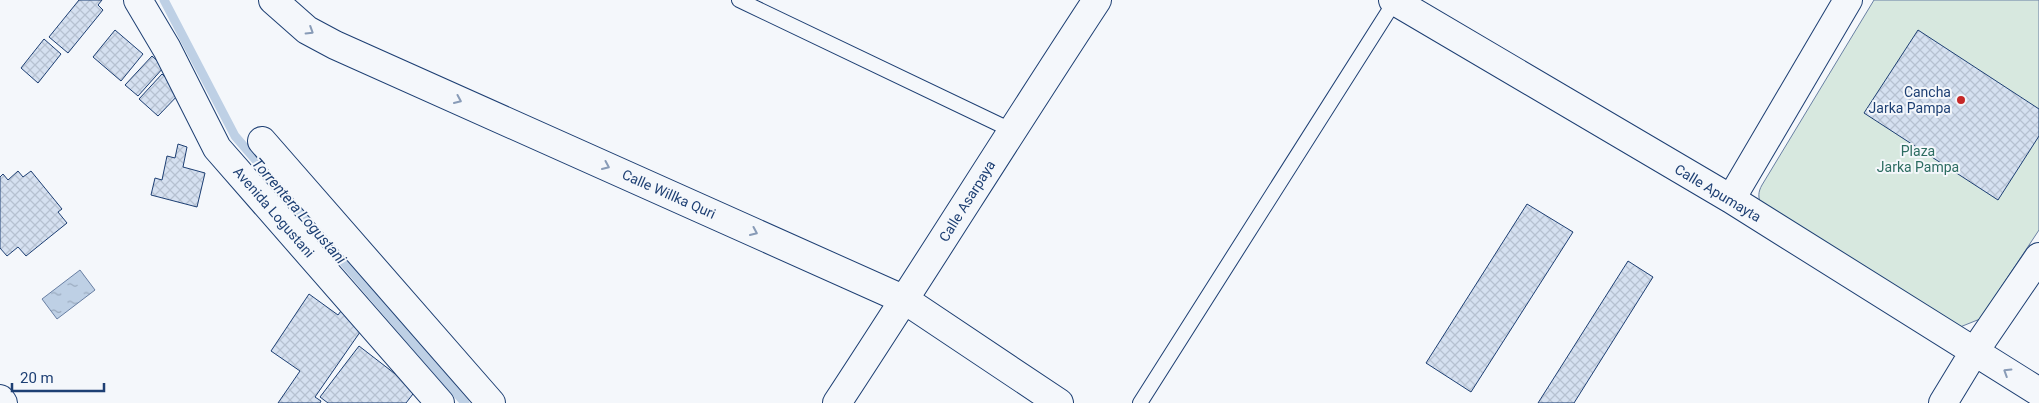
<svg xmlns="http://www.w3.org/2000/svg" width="2039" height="403" viewBox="0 0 2039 403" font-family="Roboto,sans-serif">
	<defs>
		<pattern id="water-ripples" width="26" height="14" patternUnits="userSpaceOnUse" patternTransform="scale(1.25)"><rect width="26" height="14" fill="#bed0e5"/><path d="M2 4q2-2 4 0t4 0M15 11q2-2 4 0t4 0" fill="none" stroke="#9aaabe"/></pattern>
		<pattern id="building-cross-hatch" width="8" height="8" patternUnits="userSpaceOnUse" patternTransform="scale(1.25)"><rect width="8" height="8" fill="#d5e0f0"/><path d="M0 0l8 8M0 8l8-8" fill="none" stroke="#b6c1d1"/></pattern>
	</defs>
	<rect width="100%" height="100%" fill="#f4f7fb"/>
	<!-- green -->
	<path fill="#d7e8df" stroke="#687fa3" d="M 1874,0 L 2039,0 L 2039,230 L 1980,319 L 1960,327 L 1761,205 C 1758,197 1758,192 1762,185 Z"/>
	<!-- water -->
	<path fill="url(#water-ripples)" stroke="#687fa3" d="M 80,270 L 95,290 L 57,319 L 42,299 Z"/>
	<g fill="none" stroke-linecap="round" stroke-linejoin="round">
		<!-- stream -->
		<path stroke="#bed0e5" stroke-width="9" d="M 164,0 L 235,136 L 465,403"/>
	</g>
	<!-- building -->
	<path fill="url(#building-cross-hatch)" stroke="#1d3f73" d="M 79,0 L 102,0 L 98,5 L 103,10 L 68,53 L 49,37 Z
		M 115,30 L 143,54 L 121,81 L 93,57 Z
		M 1918,30 L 2039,109 L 2039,136 L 1998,200 L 1864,113 Z
		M 44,39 L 61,54 L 38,83 L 21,68 Z
		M 152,56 L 164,67 L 138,96 L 125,85 Z
		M 162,74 L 181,92 L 158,116 L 139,99 Z
		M 178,144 L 187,147 L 183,167 L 205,173 L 197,207 L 151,195 L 155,178 L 162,180 L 167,156 L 175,158 Z
		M 18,171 L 23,177 L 31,171 L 62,209 L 58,212 L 67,223 L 26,256 L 18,247 L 7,256 L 0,248 L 0,177 L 3,174 L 8,180 Z
		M 1527,204 L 1573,232 L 1471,392 L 1426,363 Z
		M 1628,261 L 1653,277 L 1574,403 L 1538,403 Z
		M 309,294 L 338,315 L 344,307 L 367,322 L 315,397 L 321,401 L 320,403 L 278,403 L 300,371 L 271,351 Z
		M 359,346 L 416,390 L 406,403 L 328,403 L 320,397 Z"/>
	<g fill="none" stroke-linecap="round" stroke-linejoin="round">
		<defs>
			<path id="service" d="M 739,0 L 1011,130
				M 1140,403 L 1395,1"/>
			<path id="minor" d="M 138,0 L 167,49 L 217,148 L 440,403
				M 273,0 L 307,30 L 335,45 L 905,300 L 1059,403
				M 1393,0 L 1731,199 L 2039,392
				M 262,141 L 491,403
				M 1731,199 L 1848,0
				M 837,403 C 925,269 1009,134 1097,0
				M 1943,403 L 1974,352 L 2039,257"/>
			<path id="secondary" d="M 0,399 L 3,403"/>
		</defs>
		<!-- service casing -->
		<use href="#service" stroke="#1d3f73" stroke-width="16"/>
		<!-- minor casing -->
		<use href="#minor" stroke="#1d3f73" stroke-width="30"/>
		<!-- secondary casing -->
		<use href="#secondary" stroke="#1d3f73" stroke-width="30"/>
		<!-- service -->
		<use href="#service" stroke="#f4f7fb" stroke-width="14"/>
		<!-- minor -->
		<use href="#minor" stroke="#f4f7fb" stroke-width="28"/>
		<!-- secondary -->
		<use href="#secondary" stroke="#f4f7fb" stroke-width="28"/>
	</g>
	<!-- one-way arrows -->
	<defs><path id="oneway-chevron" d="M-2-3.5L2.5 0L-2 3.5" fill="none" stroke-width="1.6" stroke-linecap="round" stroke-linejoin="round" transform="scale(1.25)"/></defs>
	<g stroke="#889bb7">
		<use href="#oneway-chevron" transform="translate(310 31) rotate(32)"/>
		<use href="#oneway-chevron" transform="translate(458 100) rotate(24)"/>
		<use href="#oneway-chevron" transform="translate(606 166) rotate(24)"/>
		<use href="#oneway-chevron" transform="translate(754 232) rotate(24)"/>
		<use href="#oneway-chevron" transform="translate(2007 372) rotate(-148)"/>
	</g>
	<!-- markers -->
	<circle fill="#c62828" stroke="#f4f7fb" stroke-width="2" cx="1961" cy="100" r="5"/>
	<g text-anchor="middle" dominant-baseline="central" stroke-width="4" stroke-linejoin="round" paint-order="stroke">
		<!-- poi labels -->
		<g font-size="14" fill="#1d3f73" stroke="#f4f7fb" text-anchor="end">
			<text x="1951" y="92">Cancha<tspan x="1951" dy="16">Jarka Pampa</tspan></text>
		</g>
		<!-- park labels -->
		<g font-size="14" fill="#2c6c60" stroke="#f4f7fb">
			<text x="1918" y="151">Plaza<tspan x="1918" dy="16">Jarka Pampa</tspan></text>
		</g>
		<!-- street labels -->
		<g font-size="14" fill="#1d3f73" stroke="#f4f7fb">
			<text transform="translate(1718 193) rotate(31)">Calle Apumayta</text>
			<text transform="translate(669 194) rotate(24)">Calle Willka Quri</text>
			<text transform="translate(967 201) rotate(-58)">Calle Asarpaya</text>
			<text transform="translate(274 212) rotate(49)">Avenida Logustani</text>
		</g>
		<!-- water labels -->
		<g font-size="15" font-style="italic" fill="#1d3f73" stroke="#f4f7fb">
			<text transform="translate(299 211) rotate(49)">Torrentera Logustani</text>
		</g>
	</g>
	<!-- scale -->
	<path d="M12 383v8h92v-8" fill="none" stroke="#1d3f73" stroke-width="2.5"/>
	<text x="20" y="383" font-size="15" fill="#1d3f73" stroke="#f4f7fb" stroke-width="4" paint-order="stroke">20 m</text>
</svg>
